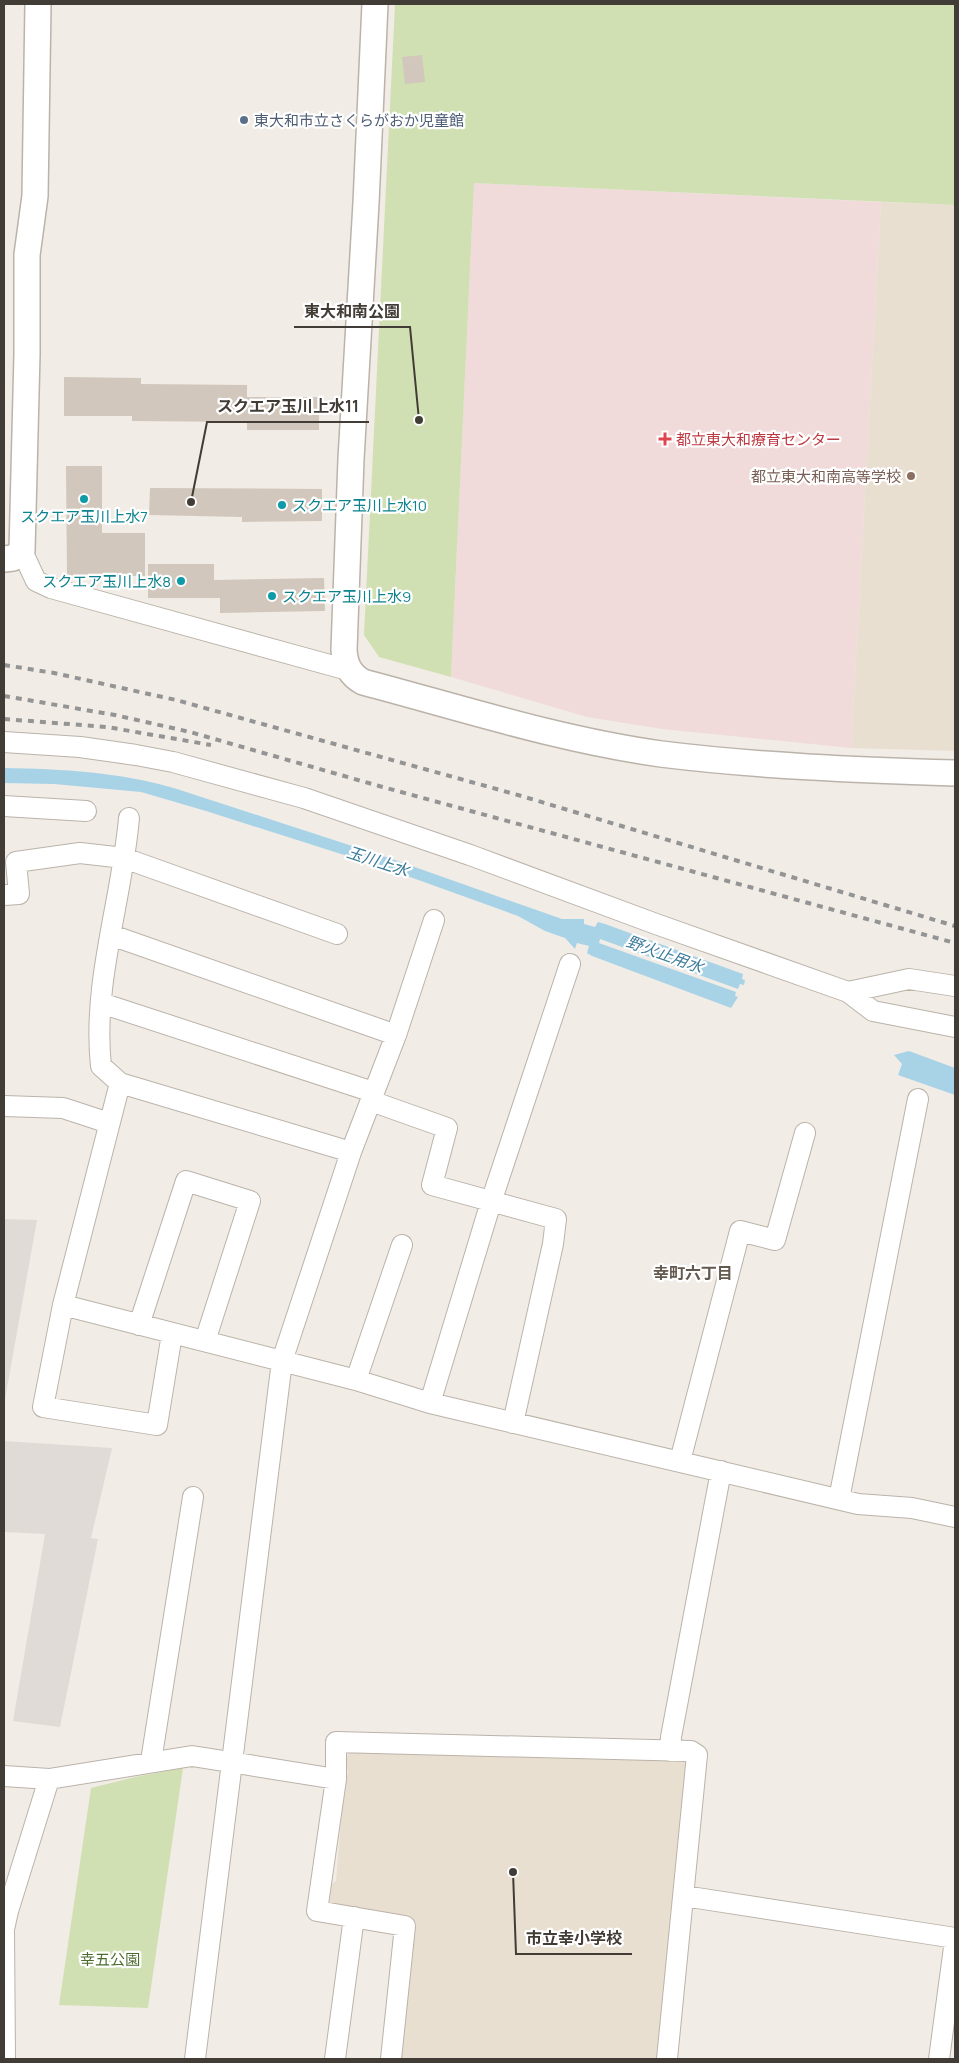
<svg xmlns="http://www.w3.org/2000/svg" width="959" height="2063" viewBox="0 0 959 2063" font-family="Manrope,'Noto Sans JP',sans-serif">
	<rect width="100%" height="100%" fill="#f1ece6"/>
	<!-- industrial -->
	<path fill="#e0dbd7" d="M 4,1219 L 37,1220 L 4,1405 Z
		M 4,1441 L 112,1448 L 91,1538 L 98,1539 L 60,1727 L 13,1721 L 45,1534 L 4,1532 Z"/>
	<!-- education -->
	<path fill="#e8dfd1" d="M 881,202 L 955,205 L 955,751 L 851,748 Z
		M 356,1748 L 690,1758 L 662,2059 L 401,2059 L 399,2057 L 415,1921 L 332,1908 L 328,1903 L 330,1885 L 336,1881 L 343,1792 L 348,1772 L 346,1757 Z"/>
	<!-- medical -->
	<path fill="#f0dbda" d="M 474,183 L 881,202 L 851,748 L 662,729 L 587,717 L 451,677 Z"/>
	<!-- green -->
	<path fill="#d0e0b3" d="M 395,4 L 955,4 L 955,205 L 474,183 L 451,677 L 379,657 L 364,635 Z
		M 183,1768 L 148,2008 L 59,2005 L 91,1788 L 135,1777 Z"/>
	<!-- water -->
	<path fill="#a8d3e7" d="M 4,768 C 62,769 121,772 177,789 L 392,859 L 562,919 L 584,919 L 584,924 L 595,927 L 598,922 L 605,924 L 743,974 L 742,979 L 745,980 L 744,985 L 740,984 L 738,989 L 600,939 L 599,943 L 736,992 L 735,996 L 738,997 L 731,1008 L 592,956 L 587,953 L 589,946 L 577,943 L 575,949 L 565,938 L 545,931 L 518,916 L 385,868 L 206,811 L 141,792 L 54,784 L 4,783 Z
		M 909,1051 L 955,1068 L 955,1095 L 898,1075 L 902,1064 L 894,1055 Z"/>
	<!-- building -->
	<path fill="#d1c7bc" d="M 422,55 L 425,82 L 405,84 L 402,57 Z
		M 64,377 L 141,378 L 141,384 L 247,385 L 247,397 L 319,397 L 319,430 L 247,430 L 247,422 L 132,421 L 132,416 L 64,416 Z
		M 66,466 L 102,466 L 102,533 L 145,533 L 145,576 L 67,576 Z
		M 150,488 L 322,489 L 322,521 L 242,522 L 242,517 L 149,515 Z
		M 148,564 L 214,564 L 214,580 L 324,578 L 325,611 L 220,613 L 220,598 L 148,598 Z"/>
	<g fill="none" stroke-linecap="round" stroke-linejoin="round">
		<defs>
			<path id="minor" d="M 22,551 L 36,581 L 51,588 L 348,670
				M 4,742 L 80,747 L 136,755 L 173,762 L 304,798 L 470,855 L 656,924 L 848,992 L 909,979 L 955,986
				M 4,806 L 86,811
				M 129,818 C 122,900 92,983 101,1066 L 120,1083 L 351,1152
				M 4,895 L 19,894 L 16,862 L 80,853 L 124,858 L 337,934
				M 111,935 L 396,1035
				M 848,992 L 873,1011 L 955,1027
				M 101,1003 L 373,1092
				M 120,1083 L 63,1305 L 43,1407 L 157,1425 L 172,1334
				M 371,1101 L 447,1128 L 432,1185 L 556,1219 L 553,1244 L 513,1423
				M 4,1106 L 63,1108 L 109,1123
				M 63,1305 L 356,1380 L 430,1403 L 858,1504 L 912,1508 L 955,1517
				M 139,1325 L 186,1181 L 250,1201 L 205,1341
				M 356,1380 L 402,1245
				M 430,1403 L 491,1202 L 570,964
				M 680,1461 L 740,1231 L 775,1240 L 805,1133
				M 839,1499 L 918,1099
				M 670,1751 L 671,1737 L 721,1471
				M 151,1761 L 193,1497
				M 4,1776 L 49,1779 L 192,1756 L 336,1779
				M 684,1896 L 955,1938
				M 5,2059 L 4,1929 L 8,1911 L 49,1779
				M 195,2059 L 282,1361 L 351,1152 L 396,1035 L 434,920
				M 335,2059 L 354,1917
				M 391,2059 L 405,1926 L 317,1911 L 336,1779 L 336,1742 L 691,1751 L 697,1755 L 667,2059
				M 939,2059 L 955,1940"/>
			<path id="tertiary" d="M 375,4 L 366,203 L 351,459 L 344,650 C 345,665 350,675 363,682 C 461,708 560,740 661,754 C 758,766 857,770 955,773
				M 4,559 L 13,558 L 22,551 L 27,354 L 27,255 L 35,196 L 38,4"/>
		</defs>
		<!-- minor casing -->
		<use href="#minor" stroke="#bbb3a9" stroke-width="22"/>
		<!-- tertiary casing -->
		<use href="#tertiary" stroke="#bbb3a9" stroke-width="28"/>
		<!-- minor -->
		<use href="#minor" stroke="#fff" stroke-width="20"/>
		<!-- tertiary -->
		<use href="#tertiary" stroke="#fff" stroke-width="25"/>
		<!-- rail -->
		<path stroke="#949494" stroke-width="4" stroke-dasharray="6 6" stroke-linecap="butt" d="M 4,665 L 54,673 L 176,700 L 518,795 L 955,926
			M 4,696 L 115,715 L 190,732 L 379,786 L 955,943
			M 4,719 L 107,727 L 211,745"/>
	</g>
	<!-- markers -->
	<circle fill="#5c6f8a" stroke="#fff" stroke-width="2" cx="244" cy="120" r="5"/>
	<path fill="#e0444e" stroke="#fff" stroke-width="2" d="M662.5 431.5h5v5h5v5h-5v5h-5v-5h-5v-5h5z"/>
	<circle fill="#8d6e63" stroke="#fff" stroke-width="2" cx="911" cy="476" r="5"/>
	<g fill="#0f9aa8" stroke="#fff" stroke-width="2">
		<circle cx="84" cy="499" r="5"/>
		<circle cx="282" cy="505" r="5"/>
		<circle cx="181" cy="581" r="5"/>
		<circle cx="272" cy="596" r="5"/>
	</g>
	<g text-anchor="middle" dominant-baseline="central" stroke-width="4.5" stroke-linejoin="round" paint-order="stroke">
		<!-- service labels -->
		<g font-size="15" fill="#4e5e75" stroke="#fff" text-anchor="start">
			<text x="254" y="120">東大和市立さくらがおか児童館</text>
		</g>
		<!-- health labels -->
		<g font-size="15" fill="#be3a42" stroke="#fff" text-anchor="start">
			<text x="676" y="439">都立東大和療育センター</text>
		</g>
		<!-- education labels -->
		<g font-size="15" fill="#785e54" stroke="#fff" text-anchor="end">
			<text x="901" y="476">都立東大和南高等学校</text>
		</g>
		<!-- culture labels -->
		<g font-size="15" fill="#0d838f" stroke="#fff" text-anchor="start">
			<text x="292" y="505">スクエア玉川上水10</text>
			<text x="84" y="516" text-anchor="middle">スクエア玉川上水7</text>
			<text x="171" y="581" text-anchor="end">スクエア玉川上水8</text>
			<text x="282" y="596">スクエア玉川上水9</text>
		</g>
		<!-- park labels -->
		<g font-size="15" fill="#4d6d30" stroke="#fff">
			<text x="110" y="1959">幸五公園</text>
		</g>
		<!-- water labels -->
		<g font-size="16" font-style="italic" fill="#3a7a9a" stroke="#fff">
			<text transform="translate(378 861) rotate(18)">玉川上水</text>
			<text transform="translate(665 954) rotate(20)">野火止用水</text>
		</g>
		<!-- neighbourhood labels -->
		<g font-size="16" font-weight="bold" fill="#64594e" stroke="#fff">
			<text x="693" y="1273">幸町六丁目</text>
		</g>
	</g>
	<!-- callouts -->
	<path fill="none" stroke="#423c36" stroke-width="2" d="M419 420L410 327H294M191 502L207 422H369M513 1872L516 1954H632"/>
	<g fill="#423c36" stroke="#fff" stroke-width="2">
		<circle cx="419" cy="420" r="5"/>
		<circle cx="191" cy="502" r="5"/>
		<circle cx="513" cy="1872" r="5"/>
	</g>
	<g font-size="16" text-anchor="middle" font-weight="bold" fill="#423c36" stroke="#fff" stroke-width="4.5" stroke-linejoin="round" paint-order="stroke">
		<text x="352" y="317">東大和南公園</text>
		<text x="288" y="412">スクエア玉川上水11</text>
		<text x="574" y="1944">市立幸小学校</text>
	</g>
	<!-- border -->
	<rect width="959" height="2063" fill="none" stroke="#423c36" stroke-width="10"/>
</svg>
